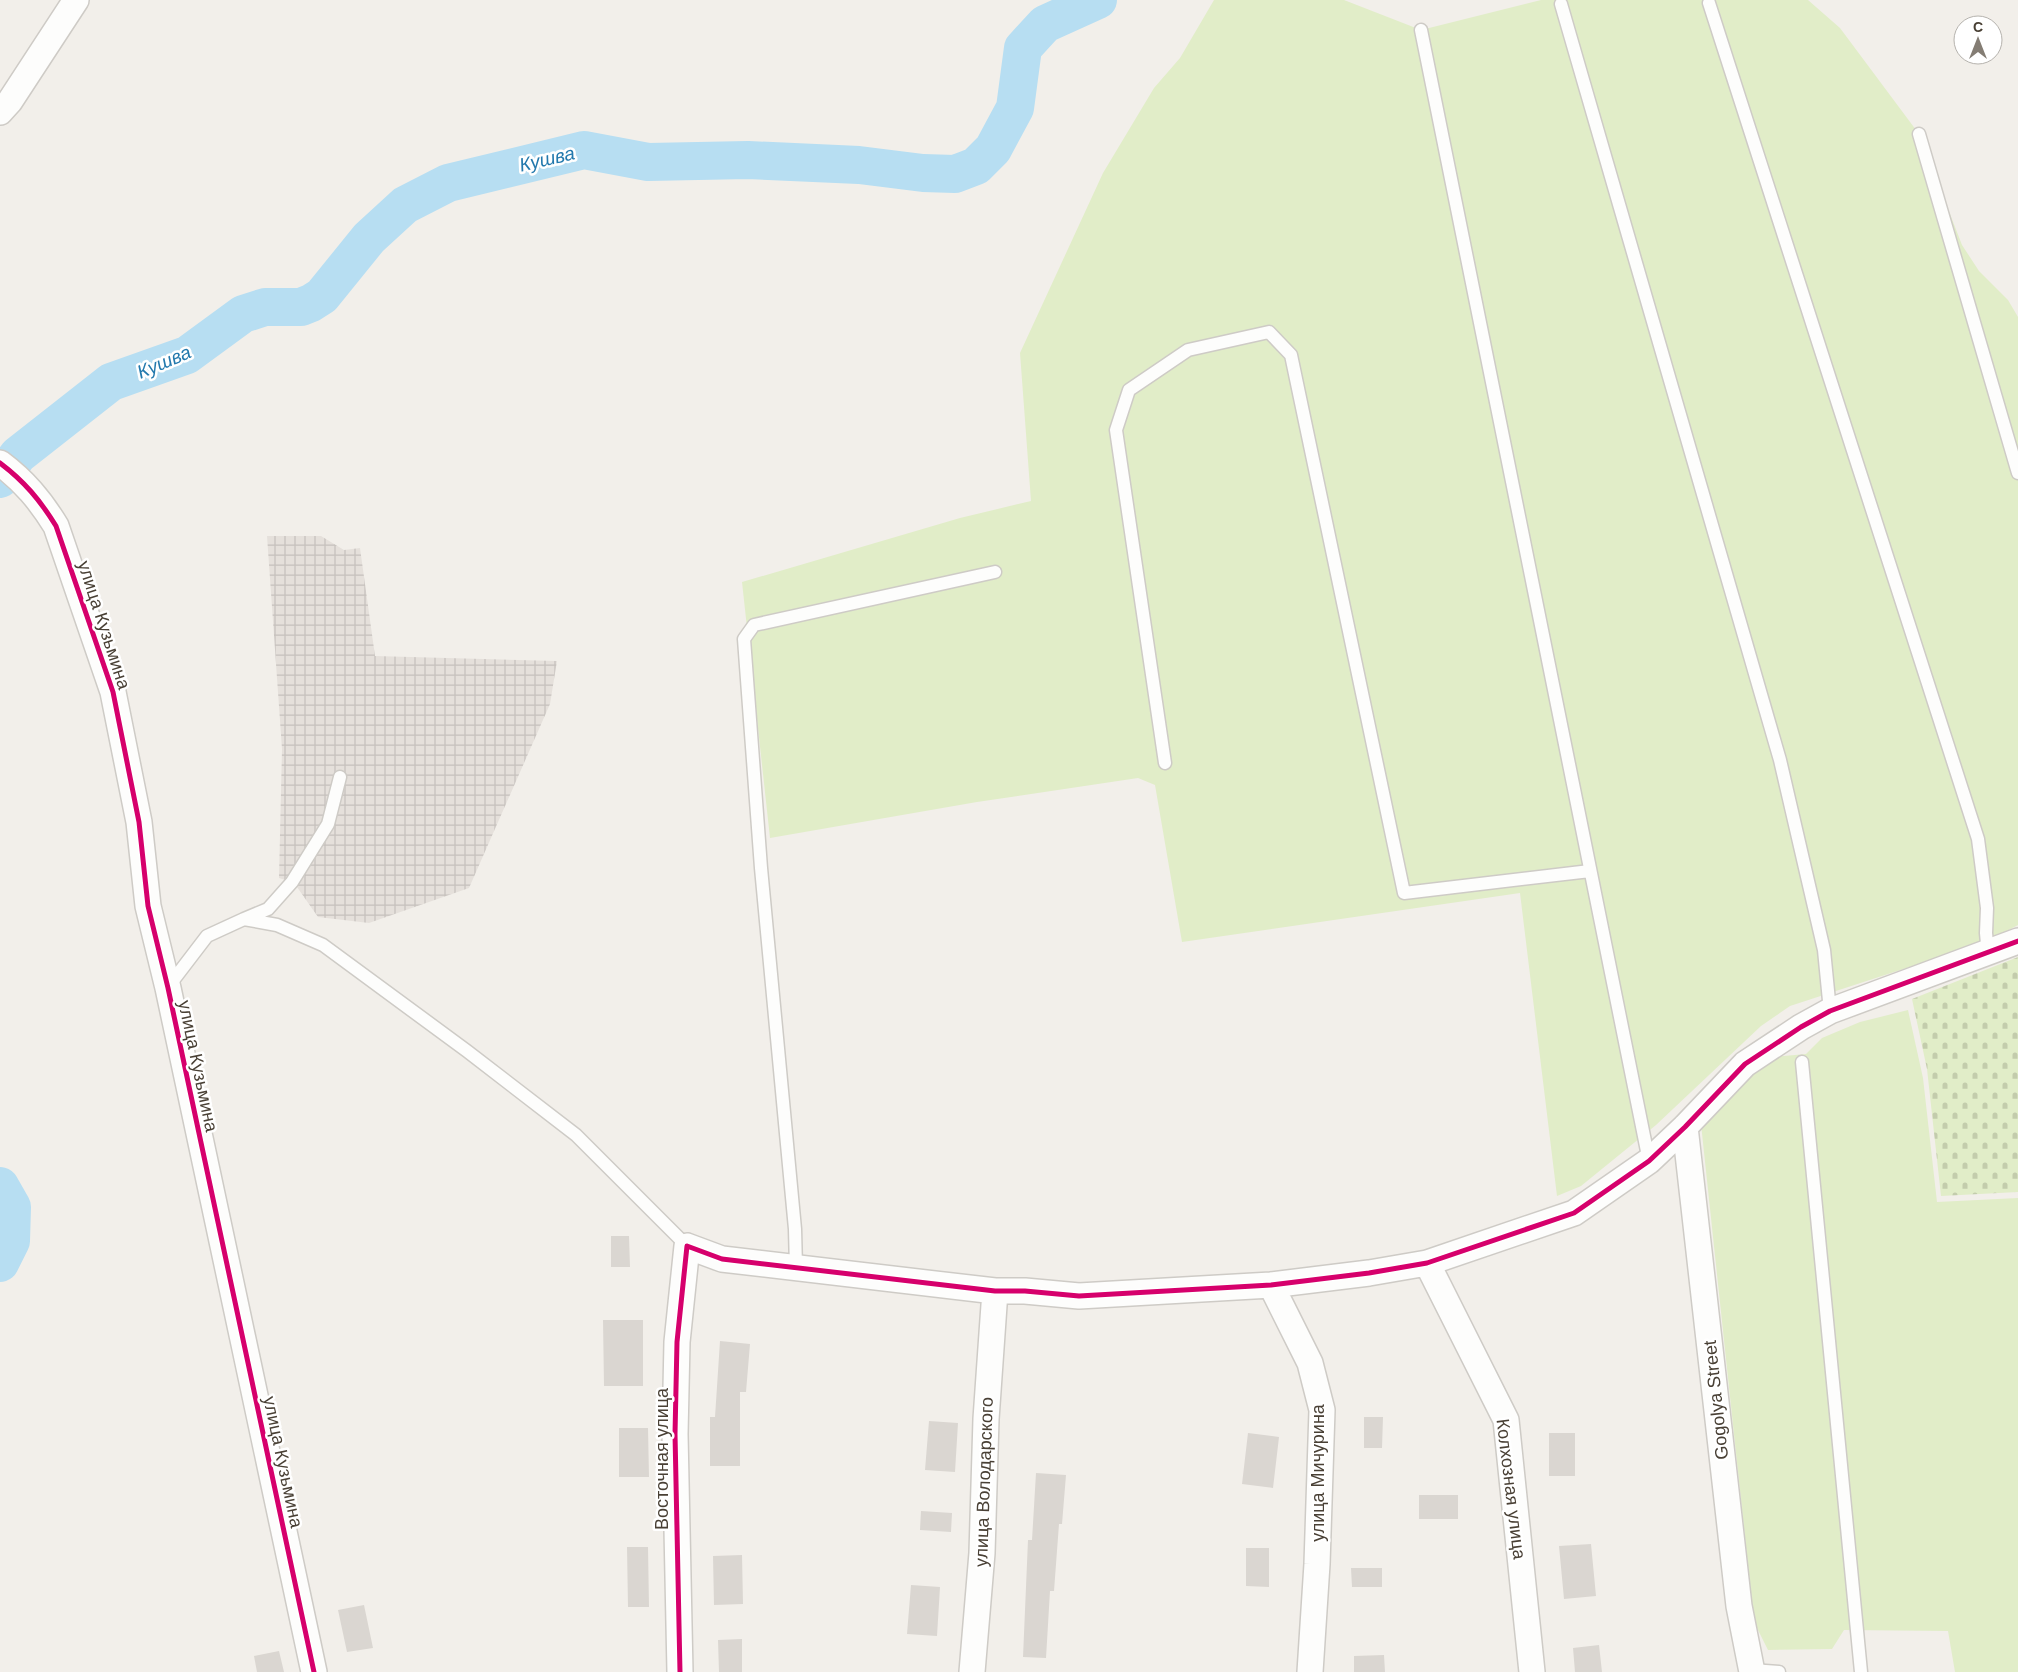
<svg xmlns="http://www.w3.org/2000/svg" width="2018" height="1672" viewBox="0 0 2018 1672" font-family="Helvetica,sans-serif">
	<defs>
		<pattern id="industrial-grid" width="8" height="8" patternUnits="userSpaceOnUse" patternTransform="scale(1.25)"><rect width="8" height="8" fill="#e5e0db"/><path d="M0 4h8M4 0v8" fill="none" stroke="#c6c1bd"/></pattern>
		<pattern id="cemetery-stones" width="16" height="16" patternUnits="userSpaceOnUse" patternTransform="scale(1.25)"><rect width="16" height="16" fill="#e1edc8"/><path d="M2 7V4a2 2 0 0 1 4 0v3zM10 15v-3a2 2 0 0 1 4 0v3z" fill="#c3ccac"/></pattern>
	</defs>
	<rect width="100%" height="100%" fill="#f2efea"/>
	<!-- industrial -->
	<path fill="url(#industrial-grid)" d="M 267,536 L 321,536 L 344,550 L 360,548 L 375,656 L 557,661 L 550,704 L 469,888 L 369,923 L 318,917 L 297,887 L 292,882 L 279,878 L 282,749 Z"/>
	<!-- green -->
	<path fill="#e1edc8" d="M 1214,0 L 1344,0 L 1421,30 L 1541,0 L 1808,0 L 1840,28 L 1919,134 L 1962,245 L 1979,271 L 2008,300 L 2018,317 L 2018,925 L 1986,942 L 1790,1006 L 1761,1026 L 1656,1125 L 1581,1186 L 1557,1196 L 1520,893 L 1182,942 L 1155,785 L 1138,778 L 977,802 L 770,838 L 742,582 L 960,518 L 1031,501 L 1020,353 L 1103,173 L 1154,88 L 1180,58 Z
		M 1908,1010 L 1923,1078 L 1937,1202 L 2018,1198 L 2018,1672 L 1955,1672 L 1948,1631 L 1844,1630 L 1832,1649 L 1768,1650 L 1754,1622 L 1701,1124 L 1772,1057 L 1806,1054 L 1822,1038 L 1860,1022 Z"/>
	<!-- cemetery -->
	<path fill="url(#cemetery-stones)" d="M 2018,957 L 2018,1192 L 1941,1196 L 1927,1069 L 1912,999 Z"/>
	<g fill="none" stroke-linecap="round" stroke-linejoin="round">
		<!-- river -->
		<path stroke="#b7def2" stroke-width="38" d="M 0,479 L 18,455 L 111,382 L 187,355 L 243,314 L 265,307 L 301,307 L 311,303 L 322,296 L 369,238 L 405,205 L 448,183 L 584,150 L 648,162 L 748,160 L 859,165 L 923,173 L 955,174 L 976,166 L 993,149 L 1015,108 L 1023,48 L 1045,24 L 1098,0
			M 0,1186 L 12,1207 L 11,1241 L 0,1263"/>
	</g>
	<!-- building -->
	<path fill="#dad6d1" d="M 611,1236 L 629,1236 L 630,1267 L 611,1267 Z
		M 603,1320 L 643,1320 L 643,1386 L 604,1386 Z
		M 720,1341 L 750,1344 L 746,1392 L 740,1392 L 740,1466 L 710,1466 L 710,1417 L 715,1417 Z
		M 1364,1417 L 1383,1417 L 1382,1448 L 1364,1448 Z
		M 929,1421 L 958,1423 L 955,1472 L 925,1470 Z
		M 619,1428 L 648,1428 L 649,1477 L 619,1477 Z
		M 1248,1433 L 1279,1437 L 1273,1488 L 1242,1484 Z
		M 1549,1433 L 1575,1433 L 1575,1476 L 1549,1476 Z
		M 1036,1473 L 1066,1475 L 1062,1524 L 1059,1524 L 1054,1591 L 1050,1591 L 1046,1658 L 1023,1657 L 1028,1540 L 1032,1540 Z
		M 1419,1495 L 1458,1495 L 1458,1519 L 1419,1519 Z
		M 921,1511 L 952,1513 L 951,1532 L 920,1530 Z
		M 1591,1544 L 1596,1596 L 1564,1599 L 1559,1546 Z
		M 627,1547 L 648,1547 L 649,1607 L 628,1607 Z
		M 1246,1548 L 1269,1548 L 1269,1587 L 1246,1586 Z
		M 742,1555 L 743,1604 L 714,1605 L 713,1556 Z
		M 1351,1568 L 1382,1568 L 1382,1587 L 1352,1587 Z
		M 911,1585 L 940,1587 L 937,1636 L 907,1634 Z
		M 364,1605 L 373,1648 L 347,1652 L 338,1610 Z
		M 742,1639 L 742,1672 L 719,1672 L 718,1640 Z
		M 1599,1645 L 1602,1672 L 1575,1672 L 1573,1648 Z
		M 279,1651 L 284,1672 L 257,1672 L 254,1656 Z
		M 1384,1655 L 1385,1672 L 1354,1672 L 1354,1656 Z"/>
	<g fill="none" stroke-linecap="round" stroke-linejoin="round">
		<defs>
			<path id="lane" d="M 1709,3 L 1978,839 L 1987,908 L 1986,933 L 1988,954
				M 1561,4 L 1780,760 L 1824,950 L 1830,1011
				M 1421,30 L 1649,1161
				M 1919,134 L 2018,473
				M 1165,763 L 1116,430 L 1129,390 L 1188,350 L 1269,332 L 1291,355 L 1404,893 L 1590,871
				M 244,919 L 268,909 L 292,882 L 328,824 L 340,777
				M 168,987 L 207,936 L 244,919 L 277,925 L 323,945 L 467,1051 L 576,1135 L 687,1246
				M 1802,1062 L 1861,1672
				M 796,1268 L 795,1229 L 761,868 L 744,639 L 754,625 L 995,572
				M 1752,1670 L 1779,1672"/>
			<path id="street" d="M 0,112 L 10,101 L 76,0
				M 0,463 C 24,481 40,500 56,526 L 113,692 L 139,822 L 148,906 L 168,988 L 314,1672
				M 1685,1127 L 1739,1606 L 1752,1672
				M 1427,1263 L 1506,1420 L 1532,1672
				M 1271,1285 L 1310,1363 L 1322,1410 L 1317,1564 L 1310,1672
				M 680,1672 L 675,1434 L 677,1342 L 687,1246 L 722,1259 L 995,1291 L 1025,1291 L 1079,1296 L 1271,1285 L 1369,1273 L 1427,1263 L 1574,1213 L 1649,1161 L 1685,1127 L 1745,1064 L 1801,1027 L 1830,1011 L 2018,941
				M 972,1672 L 982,1553 L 986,1419 L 995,1291"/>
		</defs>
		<!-- lane casing -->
		<use href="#lane" stroke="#cecbc6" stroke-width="15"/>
		<!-- street casing -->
		<use href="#street" stroke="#cecbc6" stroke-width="28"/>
		<!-- lane -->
		<use href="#lane" stroke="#fdfdfc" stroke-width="12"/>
		<!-- street -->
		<use href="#street" stroke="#fdfdfc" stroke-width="25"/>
		<defs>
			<path id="cycleway" d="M 0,463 C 24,481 40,500 56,526 L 113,692 L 139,822 L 148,906 L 168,988 L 314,1672
				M 680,1672 L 675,1434 L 677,1342 L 687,1246 L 722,1259 L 995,1291 L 1025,1291 L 1079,1296 L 1271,1285 L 1369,1273 L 1427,1263 L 1574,1213 L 1649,1161 L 1685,1127 L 1745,1064 L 1801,1027 L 1830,1011 L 2018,941"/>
		</defs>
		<!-- cycleway casing -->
		<use href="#cycleway" stroke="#fff" stroke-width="8"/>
		<!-- cycleway -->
		<use href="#cycleway" stroke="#d6006c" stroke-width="5"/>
	</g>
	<g text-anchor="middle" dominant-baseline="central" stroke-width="5" stroke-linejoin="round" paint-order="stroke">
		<!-- street labels -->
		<g font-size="18" fill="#494035" stroke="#fff">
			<text transform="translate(104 625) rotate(72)">улица Кузьмина</text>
			<text transform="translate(198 1066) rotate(78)">улица Кузьмина</text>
			<text transform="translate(1716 1400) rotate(-96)">Gogolya Street</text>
			<text transform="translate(662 1459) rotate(-90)">Восточная улица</text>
			<text transform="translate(283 1462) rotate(78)">улица Кузьмина</text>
			<text transform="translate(1318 1473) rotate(-90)">улица Мичурина</text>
			<text transform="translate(984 1482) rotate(-88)">улица Володарского</text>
			<text transform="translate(1511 1489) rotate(83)">Колхозная улица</text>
		</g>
		<!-- water labels -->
		<g font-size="19" font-style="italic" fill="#2379ad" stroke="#fff">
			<text transform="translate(547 159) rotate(-13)">Кушва</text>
			<text transform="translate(164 362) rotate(-23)">Кушва</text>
		</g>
	</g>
	<!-- north arrow -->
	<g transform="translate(1978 40)"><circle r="24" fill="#ffffff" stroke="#b6b3ae"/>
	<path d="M0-4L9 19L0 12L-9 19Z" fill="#847d74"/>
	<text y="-8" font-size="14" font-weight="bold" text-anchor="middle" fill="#494035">С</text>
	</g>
</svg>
